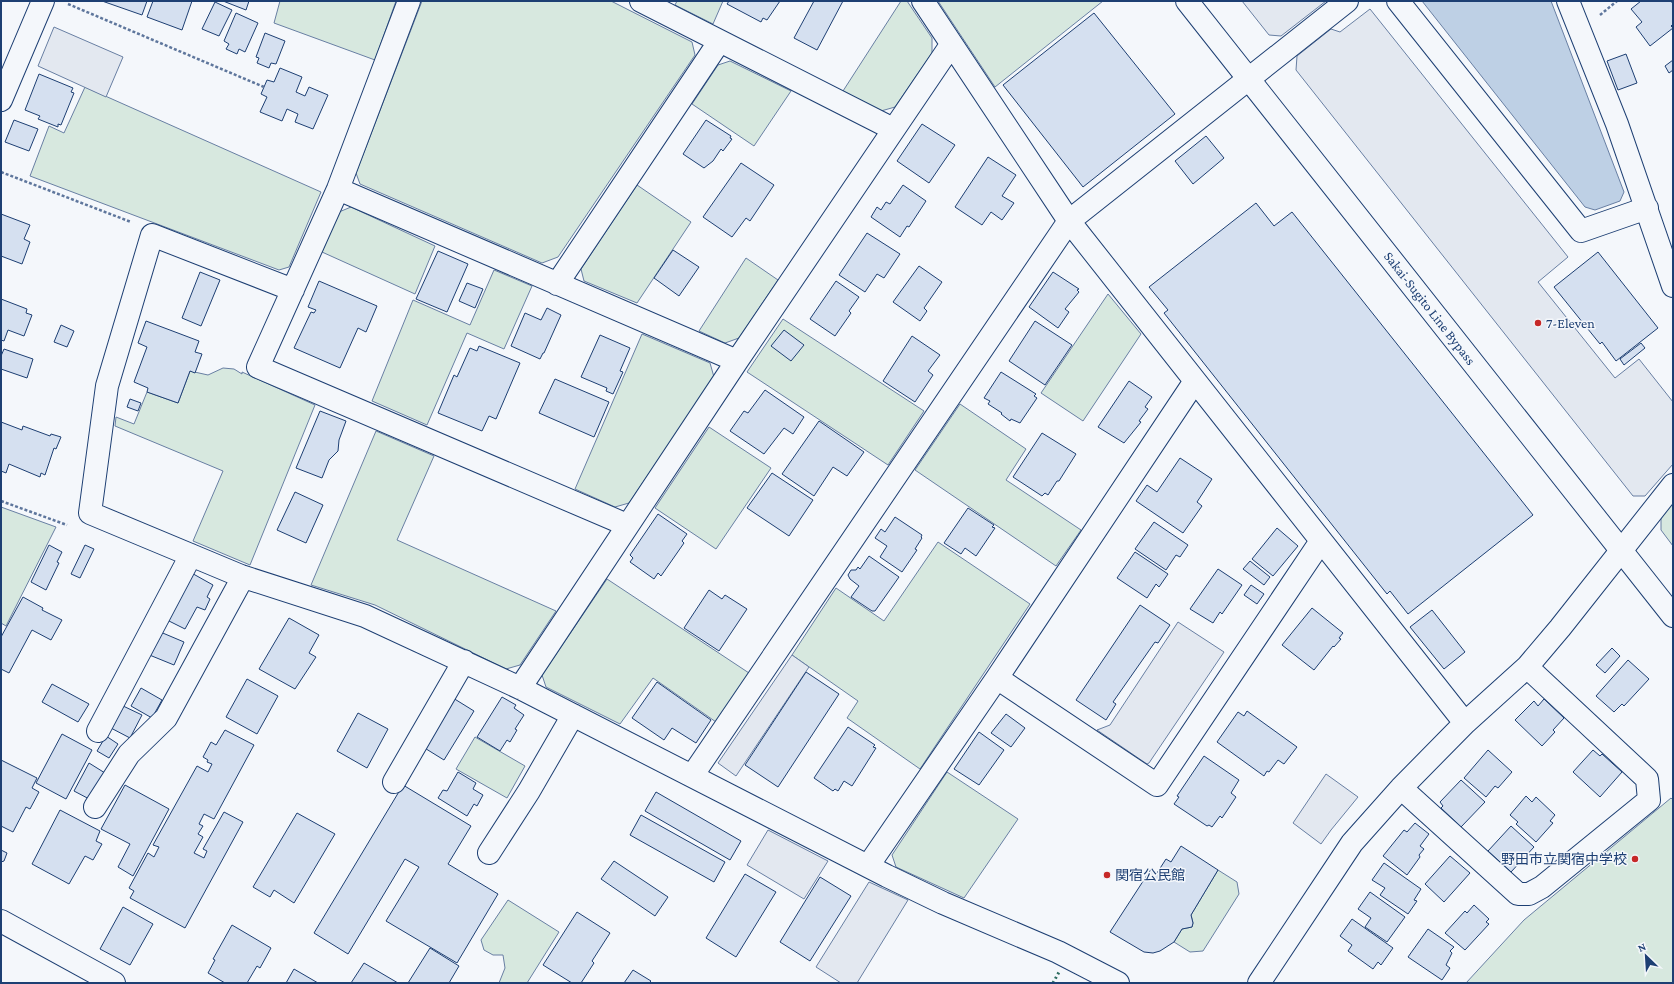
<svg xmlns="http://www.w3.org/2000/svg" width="1674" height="984" viewBox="0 0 1674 984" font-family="'Crimson Pro','Noto Sans JP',serif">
	<rect width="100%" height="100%" fill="#f4f7fb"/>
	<!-- green -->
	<path fill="#d7e8df" stroke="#687fa3" d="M 280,1 L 396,1 L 375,60 L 274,23 Z
		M 422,1 L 611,1 L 692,42 L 695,55 L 558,257 L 542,263 L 360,184 L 356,173 Z
		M 677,1 L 723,1 L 713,24 L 675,5 Z
		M 901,1 L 907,1 L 932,38 L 932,53 L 895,107 L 881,111 L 843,91 Z
		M 938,1 L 1103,1 L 995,87 Z
		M 730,61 L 791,91 L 754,146 L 692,104 L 718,65 Z
		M 85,87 L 321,192 L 289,267 L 279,270 L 30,176 L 49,126 L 64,133 Z
		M 637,185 L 691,222 L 637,303 L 584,281 L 581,269 Z
		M 351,207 L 435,246 L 415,294 L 322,252 L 339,212 Z
		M 746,258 L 778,280 L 739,338 L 725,343 L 699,331 Z
		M 494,270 L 532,286 L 504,349 L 467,333 L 427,425 L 372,401 L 413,300 L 470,325 Z
		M 1108,294 L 1141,334 L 1083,421 L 1041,393 Z
		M 783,319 L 924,411 L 888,465 L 747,372 Z
		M 642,334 L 710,363 L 714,377 L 629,503 L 615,507 L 575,489 Z
		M 223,368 L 234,369 L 242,374 L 242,372 L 315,405 L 250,565 L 193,541 L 223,471 L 115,426 L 116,417 L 134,424 L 147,392 L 178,403 L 190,371 L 208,375 Z
		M 960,404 L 1026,449 L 1006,480 L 1081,530 L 1056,566 L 915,470 Z
		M 709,427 L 771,468 L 716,549 L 655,508 Z
		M 376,431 L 434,456 L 397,540 L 556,611 L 520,665 L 506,669 L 375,605 L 311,585 Z
		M 1673,503 L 1673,546 L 1661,530 L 1661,517 Z
		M 1,507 L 56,527 L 6,626 L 1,623 Z
		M 938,542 L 1030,604 L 920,769 L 847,718 L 858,701 L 792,655 L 836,588 L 884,621 Z
		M 607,579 L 749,673 L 716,722 L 653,678 L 620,724 L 546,687 L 542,675 Z
		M 475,737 L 525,766 L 507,798 L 456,769 Z
		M 947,772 L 1018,819 L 964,898 L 896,867 L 892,855 Z
		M 1671,798 L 1673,800 L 1673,983 L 1466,983 L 1524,920 Z
		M 1218,870 L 1237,882 L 1239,894 L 1203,951 L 1190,952 L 1174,942 L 1182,929 L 1192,927 L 1193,923 L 1191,915 Z
		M 508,900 L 559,932 L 527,983 L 499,983 L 505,968 L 503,955 L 493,955 L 484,950 L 481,940 Z"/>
	<!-- parking -->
	<path fill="#e3e8f0" stroke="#687fa3" d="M 1242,1 L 1326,1 L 1281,36 L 1269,35 Z
		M 1370,9 L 1568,257 L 1538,282 L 1615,378 L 1639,359 L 1673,402 L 1673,464 L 1645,496 L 1633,496 L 1296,70 L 1297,56 L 1331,29 L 1340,32 Z
		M 54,27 L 123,57 L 106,97 L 38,66 Z
		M 1178,622 L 1224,652 L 1149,763 L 1147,764 L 1097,730 L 1110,725 Z
		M 792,655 L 809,667 L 736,776 L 718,763 Z
		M 1326,774 L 1358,797 L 1331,830 L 1321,844 L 1293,823 Z
		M 768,830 L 828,861 L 804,899 L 747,865 Z
		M 869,882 L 908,900 L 857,983 L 841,983 L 816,967 Z"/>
	<!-- water -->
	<path fill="#bed0e5" stroke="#687fa3" d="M 1422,1 L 1551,1 L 1624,192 L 1620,201 L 1595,210 L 1585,207 Z"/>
	<!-- building -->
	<path fill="#d5e0f0" stroke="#1d3f73" d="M 102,1 L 147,1 L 142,15 Z
		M 153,1 L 192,1 L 182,30 L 147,17 Z
		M 223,1 L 249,1 L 246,10 Z
		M 729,1 L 780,1 L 767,20 L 763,18 L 761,22 L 727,4 Z
		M 814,1 L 843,1 L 817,50 L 794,38 Z
		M 1641,1 L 1671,1 L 1673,4 L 1673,24 L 1671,26 L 1673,28 L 1650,46 L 1636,27 L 1642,22 L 1631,9 Z
		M 215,2 L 232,10 L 219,36 L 202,29 Z
		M 236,13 L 258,23 L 245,52 L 239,49 L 237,54 L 226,49 L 229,44 L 224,41 Z
		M 1094,13 L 1175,114 L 1083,187 L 1003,85 Z
		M 265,33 L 285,41 L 276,64 L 271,63 L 269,68 L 257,63 L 259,58 L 256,57 Z
		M 1626,54 L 1637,83 L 1618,90 L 1607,61 Z
		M 1673,60 L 1673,70 L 1669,73 L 1665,66 Z
		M 280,68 L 302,77 L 296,92 L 305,96 L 309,87 L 328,95 L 313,129 L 295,122 L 298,114 L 287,109 L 282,121 L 260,112 L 267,97 L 261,94 L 267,80 L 274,82 Z
		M 39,74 L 73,88 L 71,92 L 74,93 L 61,125 L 58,124 L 58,127 L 38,119 L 40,116 L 25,110 Z
		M 14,120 L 38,129 L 29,151 L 5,142 Z
		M 706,120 L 731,136 L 730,138 L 732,139 L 723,151 L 721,149 L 713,161 L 704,168 L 683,154 Z
		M 922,124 L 955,145 L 929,183 L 897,161 Z
		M 1206,136 L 1224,158 L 1193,184 L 1175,161 Z
		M 988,157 L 1016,175 L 1002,196 L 1014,203 L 1002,220 L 991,212 L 982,225 L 955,207 Z
		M 741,163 L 774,185 L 750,221 L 746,218 L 732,237 L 703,217 Z
		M 903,185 L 926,201 L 909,227 L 907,226 L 900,237 L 871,217 L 877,207 L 881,210 L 886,202 L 890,204 Z
		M 1256,203 L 1274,226 L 1292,212 L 1533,515 L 1408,614 L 1390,591 L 1387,594 L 1164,313 L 1168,310 L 1149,287 Z
		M 1,214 L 30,225 L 24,239 L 30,242 L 22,264 L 1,256 Z
		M 867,233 L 900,254 L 884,278 L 877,274 L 865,292 L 839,275 Z
		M 673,250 L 699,267 L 679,296 L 654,278 Z
		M 438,251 L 468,264 L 447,312 L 416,299 Z
		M 1598,252 L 1658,328 L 1616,361 L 1602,342 L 1600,344 L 1554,287 Z
		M 919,266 L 942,282 L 924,308 L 927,311 L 920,321 L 893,302 Z
		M 200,272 L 220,280 L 201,326 L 182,318 Z
		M 1053,272 L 1079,289 L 1077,290 L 1079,292 L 1065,309 L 1069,312 L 1058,328 L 1029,307 Z
		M 319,281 L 377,306 L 366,332 L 358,328 L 340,368 L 294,348 L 311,312 L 314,313 L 316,310 L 308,307 Z
		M 836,281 L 859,297 L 849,311 L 851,313 L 835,336 L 810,319 Z
		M 467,283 L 483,289 L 475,308 L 459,301 Z
		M 1,299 L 27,309 L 26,313 L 32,315 L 24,336 L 8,330 L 4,341 L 1,340 Z
		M 547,308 L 561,315 L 544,353 L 543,353 L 540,359 L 511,346 L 525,313 L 541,320 Z
		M 146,321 L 199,341 L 195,352 L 202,354 L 195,373 L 190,371 L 178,403 L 147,392 L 148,388 L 134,382 L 147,347 L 138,343 Z
		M 1035,321 L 1072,345 L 1045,385 L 1009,361 Z
		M 61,325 L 74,331 L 67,347 L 54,342 Z
		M 784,330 L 804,345 L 791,361 L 771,346 Z
		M 600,335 L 630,348 L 620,371 L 623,372 L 613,394 L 606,391 L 607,388 L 581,377 Z
		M 912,336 L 940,355 L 928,371 L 933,375 L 915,402 L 883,381 Z
		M 1641,343 L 1645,348 L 1624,365 L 1620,359 Z
		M 479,346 L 520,363 L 496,419 L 489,416 L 482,431 L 438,413 L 454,375 L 457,377 L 470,348 L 477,351 Z
		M 4,349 L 33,359 L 27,378 L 1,369 L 1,356 Z
		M 1001,372 L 1036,394 L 1034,396 L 1037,398 L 1020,423 L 1011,419 L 1010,421 L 1001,414 L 1002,413 L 988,404 L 990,401 L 984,398 Z
		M 555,379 L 609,402 L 594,437 L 539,413 Z
		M 1129,381 L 1152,397 L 1145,407 L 1148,409 L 1139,421 L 1141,422 L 1124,443 L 1098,427 Z
		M 765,390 L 804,417 L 793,434 L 784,428 L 764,454 L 730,431 L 744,411 L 748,413 Z
		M 130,399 L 141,403 L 138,411 L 127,407 Z
		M 320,411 L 346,421 L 339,440 L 338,451 L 329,460 L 322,478 L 296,468 Z
		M 819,421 L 864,452 L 847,476 L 833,467 L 814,496 L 782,474 Z
		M 1,422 L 22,430 L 23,426 L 50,436 L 51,434 L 61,437 L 56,449 L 54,448 L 45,475 L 41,473 L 40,477 L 9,464 L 6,473 L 1,471 Z
		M 1042,433 L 1076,454 L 1059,481 L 1057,481 L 1048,495 L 1045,493 L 1042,496 L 1013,477 Z
		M 1180,458 L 1212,479 L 1197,502 L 1202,506 L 1183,533 L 1136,501 L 1147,485 L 1157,492 Z
		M 772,473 L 813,500 L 789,536 L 747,508 Z
		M 295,492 L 323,505 L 306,543 L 277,530 Z
		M 968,508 L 994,525 L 992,527 L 995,528 L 976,556 L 965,548 L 961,554 L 944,543 Z
		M 658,514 L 687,534 L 682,541 L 684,543 L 661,576 L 658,573 L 654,579 L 630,562 L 633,558 L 630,555 Z
		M 895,517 L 922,535 L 921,537 L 922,538 L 915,549 L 917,550 L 902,572 L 880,557 L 887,546 L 875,538 L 881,529 L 885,532 Z
		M 1154,522 L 1188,545 L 1180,557 L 1176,555 L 1166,570 L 1135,549 Z
		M 1277,528 L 1298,546 L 1273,576 L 1252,559 Z
		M 49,545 L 62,552 L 57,562 L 59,563 L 46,590 L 31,582 Z
		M 85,545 L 94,549 L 80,578 L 71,574 Z
		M 1135,552 L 1168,574 L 1159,587 L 1156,584 L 1147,598 L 1117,578 Z
		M 869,556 L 899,577 L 875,611 L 872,611 L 851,597 L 859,586 L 850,579 L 848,575 L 851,570 L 856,570 L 858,567 L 860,569 Z
		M 1250,561 L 1270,577 L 1264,585 L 1243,569 Z
		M 1218,569 L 1242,585 L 1222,614 L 1220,612 L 1213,623 L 1190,609 Z
		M 188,571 L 213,585 L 207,597 L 210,599 L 205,610 L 197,607 L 185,629 L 163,618 Z
		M 1251,585 L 1264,594 L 1257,604 L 1244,595 Z
		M 709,590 L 722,599 L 725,595 L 747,609 L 719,651 L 684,628 Z
		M 23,597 L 43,608 L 42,610 L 62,620 L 51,640 L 32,630 L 9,673 L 1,669 L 1,637 Z
		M 1140,605 L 1170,625 L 1158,643 L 1155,642 L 1113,702 L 1116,704 L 1106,720 L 1076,700 Z
		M 1312,608 L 1343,633 L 1339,638 L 1341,639 L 1334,647 L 1333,646 L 1314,670 L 1282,645 Z
		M 1432,610 L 1465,652 L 1444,669 L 1410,627 Z
		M 289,618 L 319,635 L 309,653 L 316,657 L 295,689 L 259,669 Z
		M 158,631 L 184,642 L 174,665 L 147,654 Z
		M 1612,648 L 1620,656 L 1605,673 L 1596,665 Z
		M 1628,660 L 1649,679 L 1624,706 L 1622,704 L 1614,712 L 1596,696 Z
		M 806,672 L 839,694 L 778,787 L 745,765 Z
		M 247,679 L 278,696 L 257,734 L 226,717 Z
		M 657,682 L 711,720 L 696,743 L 672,728 L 664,740 L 632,718 Z
		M 52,684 L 89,704 L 78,722 L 42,702 Z
		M 141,688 L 162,700 L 152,718 L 131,706 Z
		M 502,697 L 516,705 L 514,708 L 524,715 L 515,729 L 517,730 L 510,742 L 507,740 L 500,751 L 477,737 Z
		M 453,698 L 474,711 L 444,760 L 423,747 Z
		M 1544,699 L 1564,718 L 1553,730 L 1555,732 L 1542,746 L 1515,720 L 1534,701 L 1538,706 Z
		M 121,705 L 142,715 L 130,738 L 109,727 Z
		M 1247,711 L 1297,747 L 1284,764 L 1278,760 L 1269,772 L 1267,771 L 1264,776 L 1217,742 L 1238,712 L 1244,716 Z
		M 358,713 L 388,729 L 367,768 L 337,751 Z
		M 1006,714 L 1025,728 L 1011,747 L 991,733 Z
		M 848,727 L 875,745 L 873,747 L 876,748 L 852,786 L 844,781 L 838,791 L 835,789 L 833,791 L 814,778 Z
		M 225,730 L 254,745 L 214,819 L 204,814 L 199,824 L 203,826 L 198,834 L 203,837 L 194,853 L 204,858 L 207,851 L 203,849 L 224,812 L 243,822 L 185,928 L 130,898 L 134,891 L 129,888 L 148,853 L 154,857 L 159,847 L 153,845 L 197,766 L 208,772 L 212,764 L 207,762 L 208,760 L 203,757 L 211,742 L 216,745 Z
		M 979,732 L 1004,750 L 979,785 L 954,769 Z
		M 62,734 L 92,750 L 66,799 L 36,783 Z
		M 106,736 L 118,744 L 109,758 L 97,751 Z
		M 1488,750 L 1512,772 L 1498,788 L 1495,786 L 1486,797 L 1464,778 Z
		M 1593,750 L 1600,756 L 1602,754 L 1622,772 L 1600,797 L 1573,772 Z
		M 1204,756 L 1239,780 L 1231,793 L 1236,797 L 1222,818 L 1220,816 L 1212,827 L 1209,825 L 1207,826 L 1174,804 L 1179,797 L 1177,796 Z
		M 1,760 L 37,778 L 32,788 L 39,792 L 30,809 L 26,807 L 13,832 L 1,826 Z
		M 89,763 L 105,773 L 93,801 L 74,791 Z
		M 458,772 L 476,783 L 473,789 L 483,795 L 477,806 L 474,804 L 467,816 L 438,798 L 443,790 L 447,791 Z
		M 1461,780 L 1485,802 L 1461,827 L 1441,808 L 1443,806 L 1440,802 Z
		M 125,785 L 169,809 L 133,876 L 118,867 L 130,844 L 101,829 Z
		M 403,785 L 471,826 L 448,864 L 498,894 L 457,963 L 386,921 L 419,867 L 405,859 L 348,954 L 314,933 Z
		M 656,792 L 741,841 L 730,860 L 645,811 Z
		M 1526,796 L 1532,802 L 1536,797 L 1555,815 L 1550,821 L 1553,823 L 1536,842 L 1516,824 L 1518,822 L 1510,815 Z
		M 60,810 L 100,831 L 96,841 L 102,844 L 93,860 L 85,856 L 69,884 L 32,864 Z
		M 297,813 L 335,834 L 294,903 L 274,890 L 270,897 L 253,887 Z
		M 641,815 L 725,862 L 714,882 L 630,835 Z
		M 1415,823 L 1429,834 L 1420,846 L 1424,849 L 1419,855 L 1420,857 L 1407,875 L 1383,856 L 1404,830 L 1407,832 Z
		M 1511,826 L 1534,847 L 1511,872 L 1488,851 Z
		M 1181,846 L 1218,870 L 1191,915 L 1193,923 L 1192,927 L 1182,929 L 1174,942 L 1160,951 L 1153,953 L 1144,952 L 1110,932 L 1151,869 L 1157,873 L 1166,859 L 1171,862 Z
		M 1,850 L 7,853 L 4,861 L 1,862 Z
		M 1450,856 L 1470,873 L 1444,902 L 1425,884 Z
		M 614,861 L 668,897 L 655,916 L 601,879 Z
		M 1384,863 L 1421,889 L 1414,900 L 1417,901 L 1408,914 L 1380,895 L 1385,888 L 1372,880 Z
		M 745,874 L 776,892 L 736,957 L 706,938 Z
		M 820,877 L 851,896 L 810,961 L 780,942 Z
		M 1370,892 L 1405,917 L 1387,942 L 1365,927 L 1371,918 L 1358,909 Z
		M 1474,905 L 1489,919 L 1486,922 L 1489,924 L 1465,950 L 1445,933 L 1465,911 L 1467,913 Z
		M 123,907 L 153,924 L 130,965 L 100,949 Z
		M 577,912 L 610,933 L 592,961 L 594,963 L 581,983 L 572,983 L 543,965 Z
		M 1352,919 L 1393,948 L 1381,965 L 1378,962 L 1373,969 L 1348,951 L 1352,945 L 1340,936 Z
		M 232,925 L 271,948 L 260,968 L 257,966 L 247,983 L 225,983 L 208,973 L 215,960 L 213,959 Z
		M 1428,929 L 1454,947 L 1450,951 L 1452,953 L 1446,965 L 1450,968 L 1442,980 L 1408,957 Z
		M 430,948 L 459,966 L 449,983 L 408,983 Z
		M 364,963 L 398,983 L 351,983 Z
		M 294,969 L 318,983 L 286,983 Z
		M 633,970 L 651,981 L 649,983 L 624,983 Z"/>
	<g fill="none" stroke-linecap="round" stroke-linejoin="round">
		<defs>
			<path id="minor" d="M 409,1 L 338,189 L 258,367 L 627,525
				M 641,1 L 893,129
				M 923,1 L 1069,221 L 1465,723
				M 1398,1 L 1581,231 L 1647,208
				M 1568,1 L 1617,124 L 1673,286
				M 338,189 L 737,361
				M 557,284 L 719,42
				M 293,290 L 152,235 L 107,386 L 90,513 L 241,576 L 365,616 L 520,688 L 887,876 L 943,903 L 1058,952 L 1118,983
				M 997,678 L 1157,785 L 1321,541
				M 520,688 L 737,361 L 951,45
				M 98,731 L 191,555
				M 692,776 L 1069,221 L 1347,1
				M 394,782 L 464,661
				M 1401,788 L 1518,894 L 1529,894 L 1542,887 L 1649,800 L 1647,779 L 1527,667
				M 95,807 L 129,754 L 166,718 L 243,577
				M 489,853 L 529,791 L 573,715
				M 868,866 L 997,678 L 1195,381
				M 1259,983 L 1352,843 L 1401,788 L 1465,723 L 1527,667 L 1560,628 L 1673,485"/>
			<path id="major" d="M 1187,1 L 1673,616
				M 1,100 L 43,1
				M 1,921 L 114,983"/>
		</defs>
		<!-- minor casing -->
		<use href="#minor" stroke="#1d3f73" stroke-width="24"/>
		<!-- major casing -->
		<use href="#major" stroke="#1d3f73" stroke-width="24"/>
		<!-- path -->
		<path stroke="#5e769c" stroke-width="2.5" stroke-dasharray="3 2" stroke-linecap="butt" d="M 68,4 L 264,87
			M 1600,15 L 1617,1
			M 1,172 L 131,222
			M 1,501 L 67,525"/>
		<!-- minor -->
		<use href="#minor" stroke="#f4f7fb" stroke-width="22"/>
		<!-- major -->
		<use href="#major" stroke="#f4f7fb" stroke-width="22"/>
		<!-- hedge -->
		<path stroke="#2c6c60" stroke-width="3" stroke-dasharray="2 3" stroke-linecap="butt" d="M 1053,983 L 1059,972"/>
	</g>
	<!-- markers -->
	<g fill="#c62828" stroke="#f4f7fb" stroke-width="1.5">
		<circle cx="1538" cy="323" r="4"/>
		<circle cx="1635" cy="859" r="4"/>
		<circle cx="1107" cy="875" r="4"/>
	</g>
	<g text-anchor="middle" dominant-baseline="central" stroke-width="3" stroke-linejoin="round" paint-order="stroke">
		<!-- street labels -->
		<g font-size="14" fill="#1d3f73" stroke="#f4f7fb">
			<text transform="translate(1430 308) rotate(52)">Sakai-Sugito Line Bypass</text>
		</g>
		<!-- poi labels -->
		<g font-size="14" fill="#1d3f73" stroke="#f4f7fb" text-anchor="start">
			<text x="1546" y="323">7-Eleven</text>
			<text x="1627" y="859" text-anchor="end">野田市立関宿中学校</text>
			<text x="1115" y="875">関宿公民館</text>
		</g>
	</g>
	<!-- border -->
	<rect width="1674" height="984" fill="none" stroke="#1d3f73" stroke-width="4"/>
	<!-- north arrow -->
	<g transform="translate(1646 956) rotate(335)" stroke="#f4f7fb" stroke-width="3" paint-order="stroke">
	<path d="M0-3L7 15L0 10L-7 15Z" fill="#1d3f73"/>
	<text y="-6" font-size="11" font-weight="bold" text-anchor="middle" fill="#1d3f73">N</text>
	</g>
</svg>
